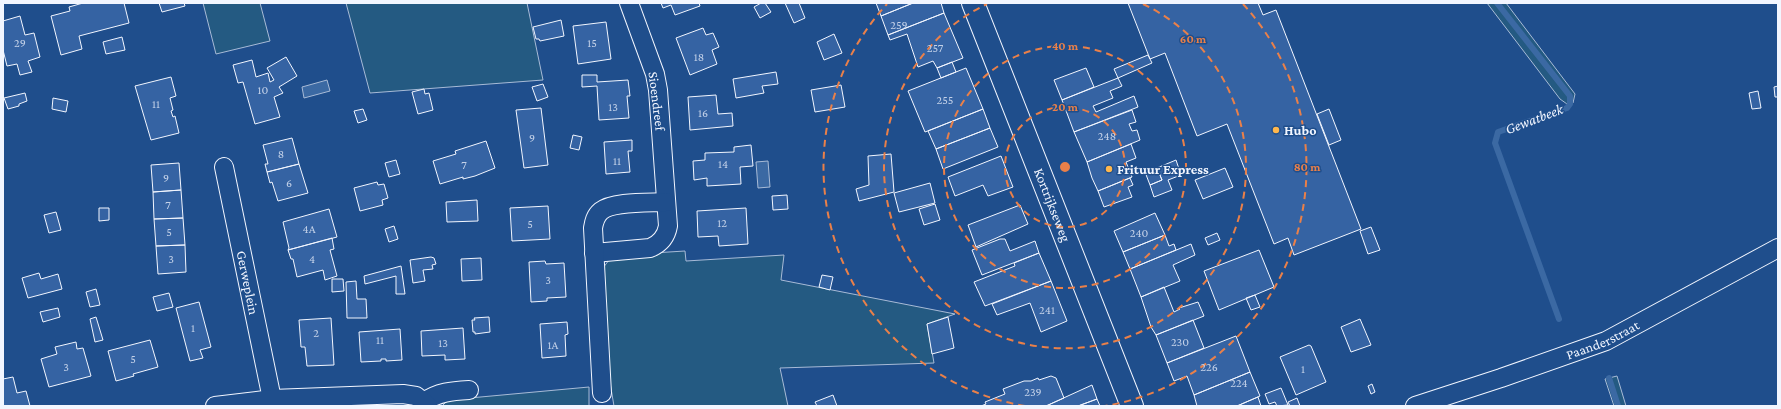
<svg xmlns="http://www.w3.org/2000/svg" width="1781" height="409" viewBox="0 0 1781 409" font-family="'Crimson Pro',serif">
	<rect width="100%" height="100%" fill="#1f4e8c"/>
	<!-- green -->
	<path fill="#245a82" stroke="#a8bbd7" d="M 203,3 L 260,3 L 270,41 L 216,54 Z
		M 346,3 L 527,3 L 543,80 L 370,93 Z
		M 1487,3 L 1506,3 L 1575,94 L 1573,103 L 1567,104 L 1560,99 Z
		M 685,251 L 686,261 L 784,255 L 781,280 L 955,314 L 927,324 L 934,363 L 780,368 L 788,406 L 614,406 L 608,371 L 603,268 L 609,260 L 620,255 Z
		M 1617,376 L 1626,406 L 1614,406 L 1605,379 Z
		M 589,387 L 589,406 L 442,406 L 448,400 Z"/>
	<!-- water -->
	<path fill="#3b69a3" stroke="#a8bbd7" d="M 327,80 L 330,91 L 304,98 L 302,87 Z
		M 768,161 L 770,187 L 758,188 L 756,162 Z"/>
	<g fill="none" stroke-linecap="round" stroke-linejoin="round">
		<!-- stream -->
		<path stroke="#3b69a3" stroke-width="6" d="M 1497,3 L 1570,96 L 1570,104 L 1567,108 L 1498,132 L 1495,143 L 1559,319
			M 1609,378 L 1618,406"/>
	</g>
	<!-- building -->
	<path fill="#3563a3" stroke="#f2f6ff" d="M 83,3 L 124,3 L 129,23 L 79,36 L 82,49 L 61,55 L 51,16 L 70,11 L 69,7 Z
		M 159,3 L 184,3 L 185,6 L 162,12 Z
		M 661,3 L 699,3 L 700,6 L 675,15 L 671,5 L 663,8 Z
		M 761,3 L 765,3 L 771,12 L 760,18 L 754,7 Z
		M 785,3 L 799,3 L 805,18 L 794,23 Z
		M 876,3 L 913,3 L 881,16 Z
		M 913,3 L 941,3 L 944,13 L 888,35 L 881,16 Z
		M 1128,3 L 1258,3 L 1263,15 L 1276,10 L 1361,229 L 1294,255 L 1288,238 L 1274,244 L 1227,124 L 1197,136 L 1165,53 L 1150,59 Z
		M 944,13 L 963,58 L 937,68 L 933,61 L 918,67 L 907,34 L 890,40 L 888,35 Z
		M 20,16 L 25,35 L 34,33 L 40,57 L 28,61 L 32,72 L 20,75 L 17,64 L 7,66 L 3,50 L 3,21 Z
		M 561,20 L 564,36 L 540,41 L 539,39 L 536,39 L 533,27 Z
		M 606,22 L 611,59 L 578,64 L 573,26 Z
		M 703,28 L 706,35 L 713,33 L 719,47 L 712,50 L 717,64 L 690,75 L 676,38 Z
		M 834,34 L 842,53 L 824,60 L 817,42 Z
		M 122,37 L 125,50 L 106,54 L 103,42 Z
		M 1148,55 L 1152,63 L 1118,78 L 1114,69 Z
		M 286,57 L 297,76 L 279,87 L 283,93 L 274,97 L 280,117 L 255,124 L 243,82 L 238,83 L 233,65 L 252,60 L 256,77 L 268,73 L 270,82 L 274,80 L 267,68 Z
		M 952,62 L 956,72 L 941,78 L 937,68 Z
		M 966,68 L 983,109 L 925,132 L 908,91 Z
		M 1086,68 L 1094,87 L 1062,100 L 1054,80 Z
		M 776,72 L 778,84 L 762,86 L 764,93 L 736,98 L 733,79 Z
		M 582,75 L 597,75 L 597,82 L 628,80 L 630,96 L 627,96 L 629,118 L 599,120 L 597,86 L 582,87 Z
		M 171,77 L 176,96 L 170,98 L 173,110 L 171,111 L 173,117 L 175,116 L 179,133 L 151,140 L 135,86 Z
		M 1118,78 L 1122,86 L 1110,91 L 1113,98 L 1093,106 L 1096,112 L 1134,96 L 1138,107 L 1074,132 L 1062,100 Z
		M 543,84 L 548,97 L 537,101 L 532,87 Z
		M 841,85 L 845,107 L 815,112 L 811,90 Z
		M 1778,86 L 1778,97 L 1775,97 L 1774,87 Z
		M 424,89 L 425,94 L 429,93 L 433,110 L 418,114 L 412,92 Z
		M 1758,91 L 1761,108 L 1752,109 L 1749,93 Z
		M 25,93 L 27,101 L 19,104 L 19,106 L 8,109 L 4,98 Z
		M 716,95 L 718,114 L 732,113 L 733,126 L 690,130 L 688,97 Z
		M 53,98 L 68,101 L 66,112 L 52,109 Z
		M 541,108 L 548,165 L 524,168 L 516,110 Z
		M 363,109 L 367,120 L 358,123 L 354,111 Z
		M 983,109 L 990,128 L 936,149 L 928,131 Z
		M 1329,109 L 1341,140 L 1329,145 L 1317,114 Z
		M 1132,110 L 1136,122 L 1129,124 L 1132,131 L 1137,130 L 1140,140 L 1087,162 L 1074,132 Z
		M 990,128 L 998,147 L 943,169 L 936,149 Z
		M 573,135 L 582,137 L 579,150 L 570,148 Z
		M 292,138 L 299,164 L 267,172 L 265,164 L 268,164 L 263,145 Z
		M 632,140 L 632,151 L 628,151 L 630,172 L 606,174 L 604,142 Z
		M 486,141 L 495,168 L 475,176 L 463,179 L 463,177 L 440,184 L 433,161 L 456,154 L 455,151 Z
		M 1131,144 L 1136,158 L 1126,162 L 1132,177 L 1098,191 L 1092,178 L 1087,162 Z
		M 751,145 L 753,166 L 740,167 L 741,184 L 707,186 L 707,178 L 694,180 L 693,161 L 705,160 L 705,153 L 734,152 L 734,147 Z
		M 891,154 L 894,192 L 859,201 L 856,189 L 869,185 L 868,156 Z
		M 1001,156 L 1013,187 L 988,196 L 983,185 L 955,196 L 948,177 Z
		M 396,160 L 400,174 L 389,177 L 385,163 Z
		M 1176,160 L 1181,175 L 1168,180 L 1172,190 L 1154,197 L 1150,185 L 1162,180 L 1157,168 Z
		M 179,163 L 181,190 L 153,192 L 151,165 Z
		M 299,164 L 308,193 L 278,201 L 272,182 L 270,183 L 267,172 Z
		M 1157,168 L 1162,180 L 1150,185 L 1145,172 Z
		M 1225,168 L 1233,187 L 1203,199 L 1195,180 Z
		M 1130,178 L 1133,185 L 1128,187 L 1132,197 L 1104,207 L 1098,191 Z
		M 377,182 L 378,185 L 384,184 L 388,198 L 382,200 L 383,205 L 360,211 L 354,188 Z
		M 930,183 L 935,203 L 899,212 L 894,193 Z
		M 181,190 L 183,218 L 154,219 L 153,192 Z
		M 787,195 L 788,209 L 773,210 L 772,196 Z
		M 477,200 L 478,221 L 447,222 L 446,202 Z
		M 935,204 L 940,220 L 924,225 L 919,209 Z
		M 1020,205 L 1028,224 L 976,247 L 968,225 Z
		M 548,206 L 550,239 L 512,241 L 510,208 Z
		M 99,208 L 109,208 L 109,220 L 99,221 Z
		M 746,208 L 748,244 L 719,246 L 718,236 L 698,237 L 697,211 Z
		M 329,209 L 337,237 L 288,250 L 289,248 L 283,222 Z
		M 56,212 L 61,230 L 49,233 L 44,215 Z
		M 1155,213 L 1165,235 L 1123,252 L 1114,231 Z
		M 183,218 L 185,245 L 156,246 L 154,219 Z
		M 394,226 L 398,239 L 389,242 L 385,229 Z
		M 1371,227 L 1380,250 L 1368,254 L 1360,231 Z
		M 1217,233 L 1220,240 L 1208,245 L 1205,238 Z
		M 1165,235 L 1169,246 L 1174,244 L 1176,250 L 1130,269 L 1123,252 Z
		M 332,238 L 334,249 L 330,250 L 337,276 L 325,280 L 323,270 L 297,277 L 293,259 L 291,259 L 288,250 Z
		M 1000,239 L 1005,239 L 1010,251 L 1035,241 L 1039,253 L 982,275 L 972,250 Z
		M 1191,244 L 1195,255 L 1173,265 L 1180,281 L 1141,297 L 1130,269 Z
		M 185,245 L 186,272 L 158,274 L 156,246 Z
		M 1259,250 L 1274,287 L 1219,310 L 1204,271 Z
		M 1039,253 L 1051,281 L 985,306 L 974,282 L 1015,266 L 1014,263 Z
		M 431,257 L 434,258 L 436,264 L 432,265 L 433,269 L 423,270 L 425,281 L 413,283 L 410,260 Z
		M 481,258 L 482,280 L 462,281 L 461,259 Z
		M 545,261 L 546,264 L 564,263 L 566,297 L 547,298 L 547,301 L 531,302 L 529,262 Z
		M 401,266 L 405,294 L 396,294 L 396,276 L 365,284 L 364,276 Z
		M 39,273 L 41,279 L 58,274 L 62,289 L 28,298 L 22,278 Z
		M 822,275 L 833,277 L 830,290 L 819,287 Z
		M 332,279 L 343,279 L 344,291 L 332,292 Z
		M 356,281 L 357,299 L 366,299 L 367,318 L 347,318 L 346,282 Z
		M 1051,281 L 1067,321 L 1041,332 L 1030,303 L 997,315 L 992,304 Z
		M 1164,287 L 1174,312 L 1180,309 L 1179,308 L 1198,302 L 1204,316 L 1156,335 L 1151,327 L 1141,297 Z
		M 96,289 L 100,305 L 90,307 L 86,292 Z
		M 169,293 L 173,307 L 157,311 L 153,297 Z
		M 1255,295 L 1260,307 L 1251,310 L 1246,298 Z
		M 199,302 L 211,347 L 200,350 L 203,358 L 190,361 L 176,308 Z
		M 58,308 L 60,317 L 43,322 L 40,312 Z
		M 96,317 L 103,340 L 95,342 L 90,319 Z
		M 489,317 L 490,332 L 475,334 L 475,332 L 473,332 L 472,320 L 475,320 L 474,318 Z
		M 948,317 L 954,348 L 932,354 L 927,324 Z
		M 331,318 L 334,365 L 307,366 L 305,347 L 301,347 L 299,320 Z
		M 1360,319 L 1371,345 L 1351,352 L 1341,327 Z
		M 1193,320 L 1204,348 L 1167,363 L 1156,335 Z
		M 567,322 L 568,334 L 565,335 L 566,356 L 542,358 L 540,324 Z
		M 463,328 L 465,359 L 445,360 L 445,355 L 422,356 L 421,331 Z
		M 400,329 L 402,360 L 386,361 L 386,359 L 381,359 L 381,361 L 361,362 L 359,332 Z
		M 1236,336 L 1250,372 L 1194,395 L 1187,376 L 1174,381 L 1167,363 Z
		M 150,340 L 158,367 L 133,374 L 134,376 L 116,381 L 108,351 Z
		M 76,342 L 77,349 L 83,348 L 91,376 L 49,387 L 41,359 L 57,354 L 55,347 Z
		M 1309,345 L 1311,346 L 1326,382 L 1296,395 L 1280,357 Z
		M 1250,372 L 1260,396 L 1237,406 L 1197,406 L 1194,395 Z
		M 1051,376 L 1056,378 L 1064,398 L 1046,406 L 981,406 L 986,404 L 985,402 L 1005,394 L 1003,389 L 1024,381 L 1031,381 L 1038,378 L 1039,380 Z
		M 13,377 L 17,393 L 26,391 L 30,406 L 3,406 L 3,379 Z
		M 1372,384 L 1375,392 L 1371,394 L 1368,386 Z
		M 1092,385 L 1097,399 L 1078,406 L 1046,406 Z
		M 1281,388 L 1288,405 L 1277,406 L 1275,402 L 1269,404 L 1265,394 Z
		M 833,395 L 837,406 L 817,406 L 815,402 Z
		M 1258,397 L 1261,406 L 1237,406 Z
		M 1297,398 L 1300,406 L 1290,406 L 1288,402 Z
		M 1097,399 L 1100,406 L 1078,406 Z"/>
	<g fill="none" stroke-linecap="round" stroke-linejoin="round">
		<defs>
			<g id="street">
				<path id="s1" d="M 224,167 L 272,399"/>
				<path d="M 594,253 L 650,248 C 660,244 666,237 668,226 L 658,90 L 655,74 L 629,3"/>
				<path d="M 602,393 L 593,228 C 594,222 595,216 601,211 C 613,201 650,203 666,202"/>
				<path d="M 424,402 C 438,392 452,391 469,390"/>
				<path d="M 215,406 L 272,399 L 403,394 L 416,396 L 428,406"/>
				<path id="s2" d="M 1415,406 L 1501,378 L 1606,341 L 1778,248"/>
			</g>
			<g id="primary">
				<path id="s3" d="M 973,3 L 1132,406"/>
			</g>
		</defs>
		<!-- street casing -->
		<use href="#street" stroke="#f2f6ff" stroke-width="20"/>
		<!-- primary casing -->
		<use href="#primary" stroke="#f2f6ff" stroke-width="24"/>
		<!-- street -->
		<use href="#street" stroke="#1f4e8c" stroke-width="18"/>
		<!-- primary -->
		<use href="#primary" stroke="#1f4e8c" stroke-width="22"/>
	</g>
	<!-- distance rings -->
	<g fill="none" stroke="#ea8049" stroke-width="2" stroke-dasharray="7 5">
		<circle cx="1065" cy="167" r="60"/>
		<circle cx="1065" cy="167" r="121"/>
		<path d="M1143 4A181 181 0 1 1 987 4"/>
		<path d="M1025 406A242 242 0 0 1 887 4M1243 4A242 242 0 0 1 1105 406"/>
	</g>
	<!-- markers -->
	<g fill="#ffb74d" stroke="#1f4e8c" stroke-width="1.5">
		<circle cx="1276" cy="130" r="4"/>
		<circle cx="1109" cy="169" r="4"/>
	</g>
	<g text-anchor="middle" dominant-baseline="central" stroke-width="3" stroke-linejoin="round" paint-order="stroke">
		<!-- number labels -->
		<g font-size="12" fill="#c3d1e8">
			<text x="899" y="25">259</text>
			<text x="20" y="43">29</text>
			<text x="592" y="43">15</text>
			<text x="935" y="48">257</text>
			<text x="699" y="57">18</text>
			<text x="263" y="90">10</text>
			<text x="945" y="100">255</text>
			<text x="156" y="104">11</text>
			<text x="613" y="107">13</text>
			<text x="703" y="113">16</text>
			<text x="1107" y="136">248</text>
			<text x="532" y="138">9</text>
			<text x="281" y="154">8</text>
			<text x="617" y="161">11</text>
			<text x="723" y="164">14</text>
			<text x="464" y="165">7</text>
			<text x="166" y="178">9</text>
			<text x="289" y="183">6</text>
			<text x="168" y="205">7</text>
			<text x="722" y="223">12</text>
			<text x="530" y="224">5</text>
			<text x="309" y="229">4A</text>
			<text x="169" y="232">5</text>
			<text x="1139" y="233">240</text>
			<text x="171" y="259">3</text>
			<text x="312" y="259">4</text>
			<text x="548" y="280">3</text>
			<text x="1047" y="310">241</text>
			<text x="193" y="328">1</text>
			<text x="316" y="333">2</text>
			<text x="380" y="340">11</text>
			<text x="1180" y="342">230</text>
			<text x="443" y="343">13</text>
			<text x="553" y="345">1A</text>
			<text x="133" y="359">5</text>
			<text x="66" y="367">3</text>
			<text x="1209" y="367">226</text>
			<text x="1303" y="369">1</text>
			<text x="1239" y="383">224</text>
			<text x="1033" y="392">239</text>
		</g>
		<!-- street labels -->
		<g font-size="14" fill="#f2f6ff" stroke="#1f4e8c">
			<text transform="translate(657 101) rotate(83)">Sioendreef</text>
			<text stroke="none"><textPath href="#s3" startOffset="217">Kortrijkseweg</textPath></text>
			<text stroke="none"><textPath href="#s1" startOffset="118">Gerweplein</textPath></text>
			<text stroke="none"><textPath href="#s2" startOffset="199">Paanderstraat</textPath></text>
		</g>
		<!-- poi labels -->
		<g font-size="14" font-weight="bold" fill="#f2f6ff" stroke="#1f4e8c" text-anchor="start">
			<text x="1284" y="130">Hubo</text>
			<text x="1117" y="169">Frituur Express</text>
		</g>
		<!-- water labels -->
		<g font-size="15" font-style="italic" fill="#f2f6ff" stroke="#1f4e8c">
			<text transform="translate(1534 119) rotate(-21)">Gewatbeek</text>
		</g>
	</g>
	<circle cx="1065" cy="167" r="6" fill="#ea8049" stroke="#1f4e8c" stroke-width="2"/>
	<g font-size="12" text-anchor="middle" font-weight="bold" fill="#ea8049" stroke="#1f4e8c" stroke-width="3" stroke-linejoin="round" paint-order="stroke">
		<text x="1193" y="43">60 m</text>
		<text x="1065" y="50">40 m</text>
		<text x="1065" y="111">20 m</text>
		<text x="1307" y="171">80 m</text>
	</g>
	<!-- border -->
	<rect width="1781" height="409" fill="none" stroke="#f2f6ff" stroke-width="8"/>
</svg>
